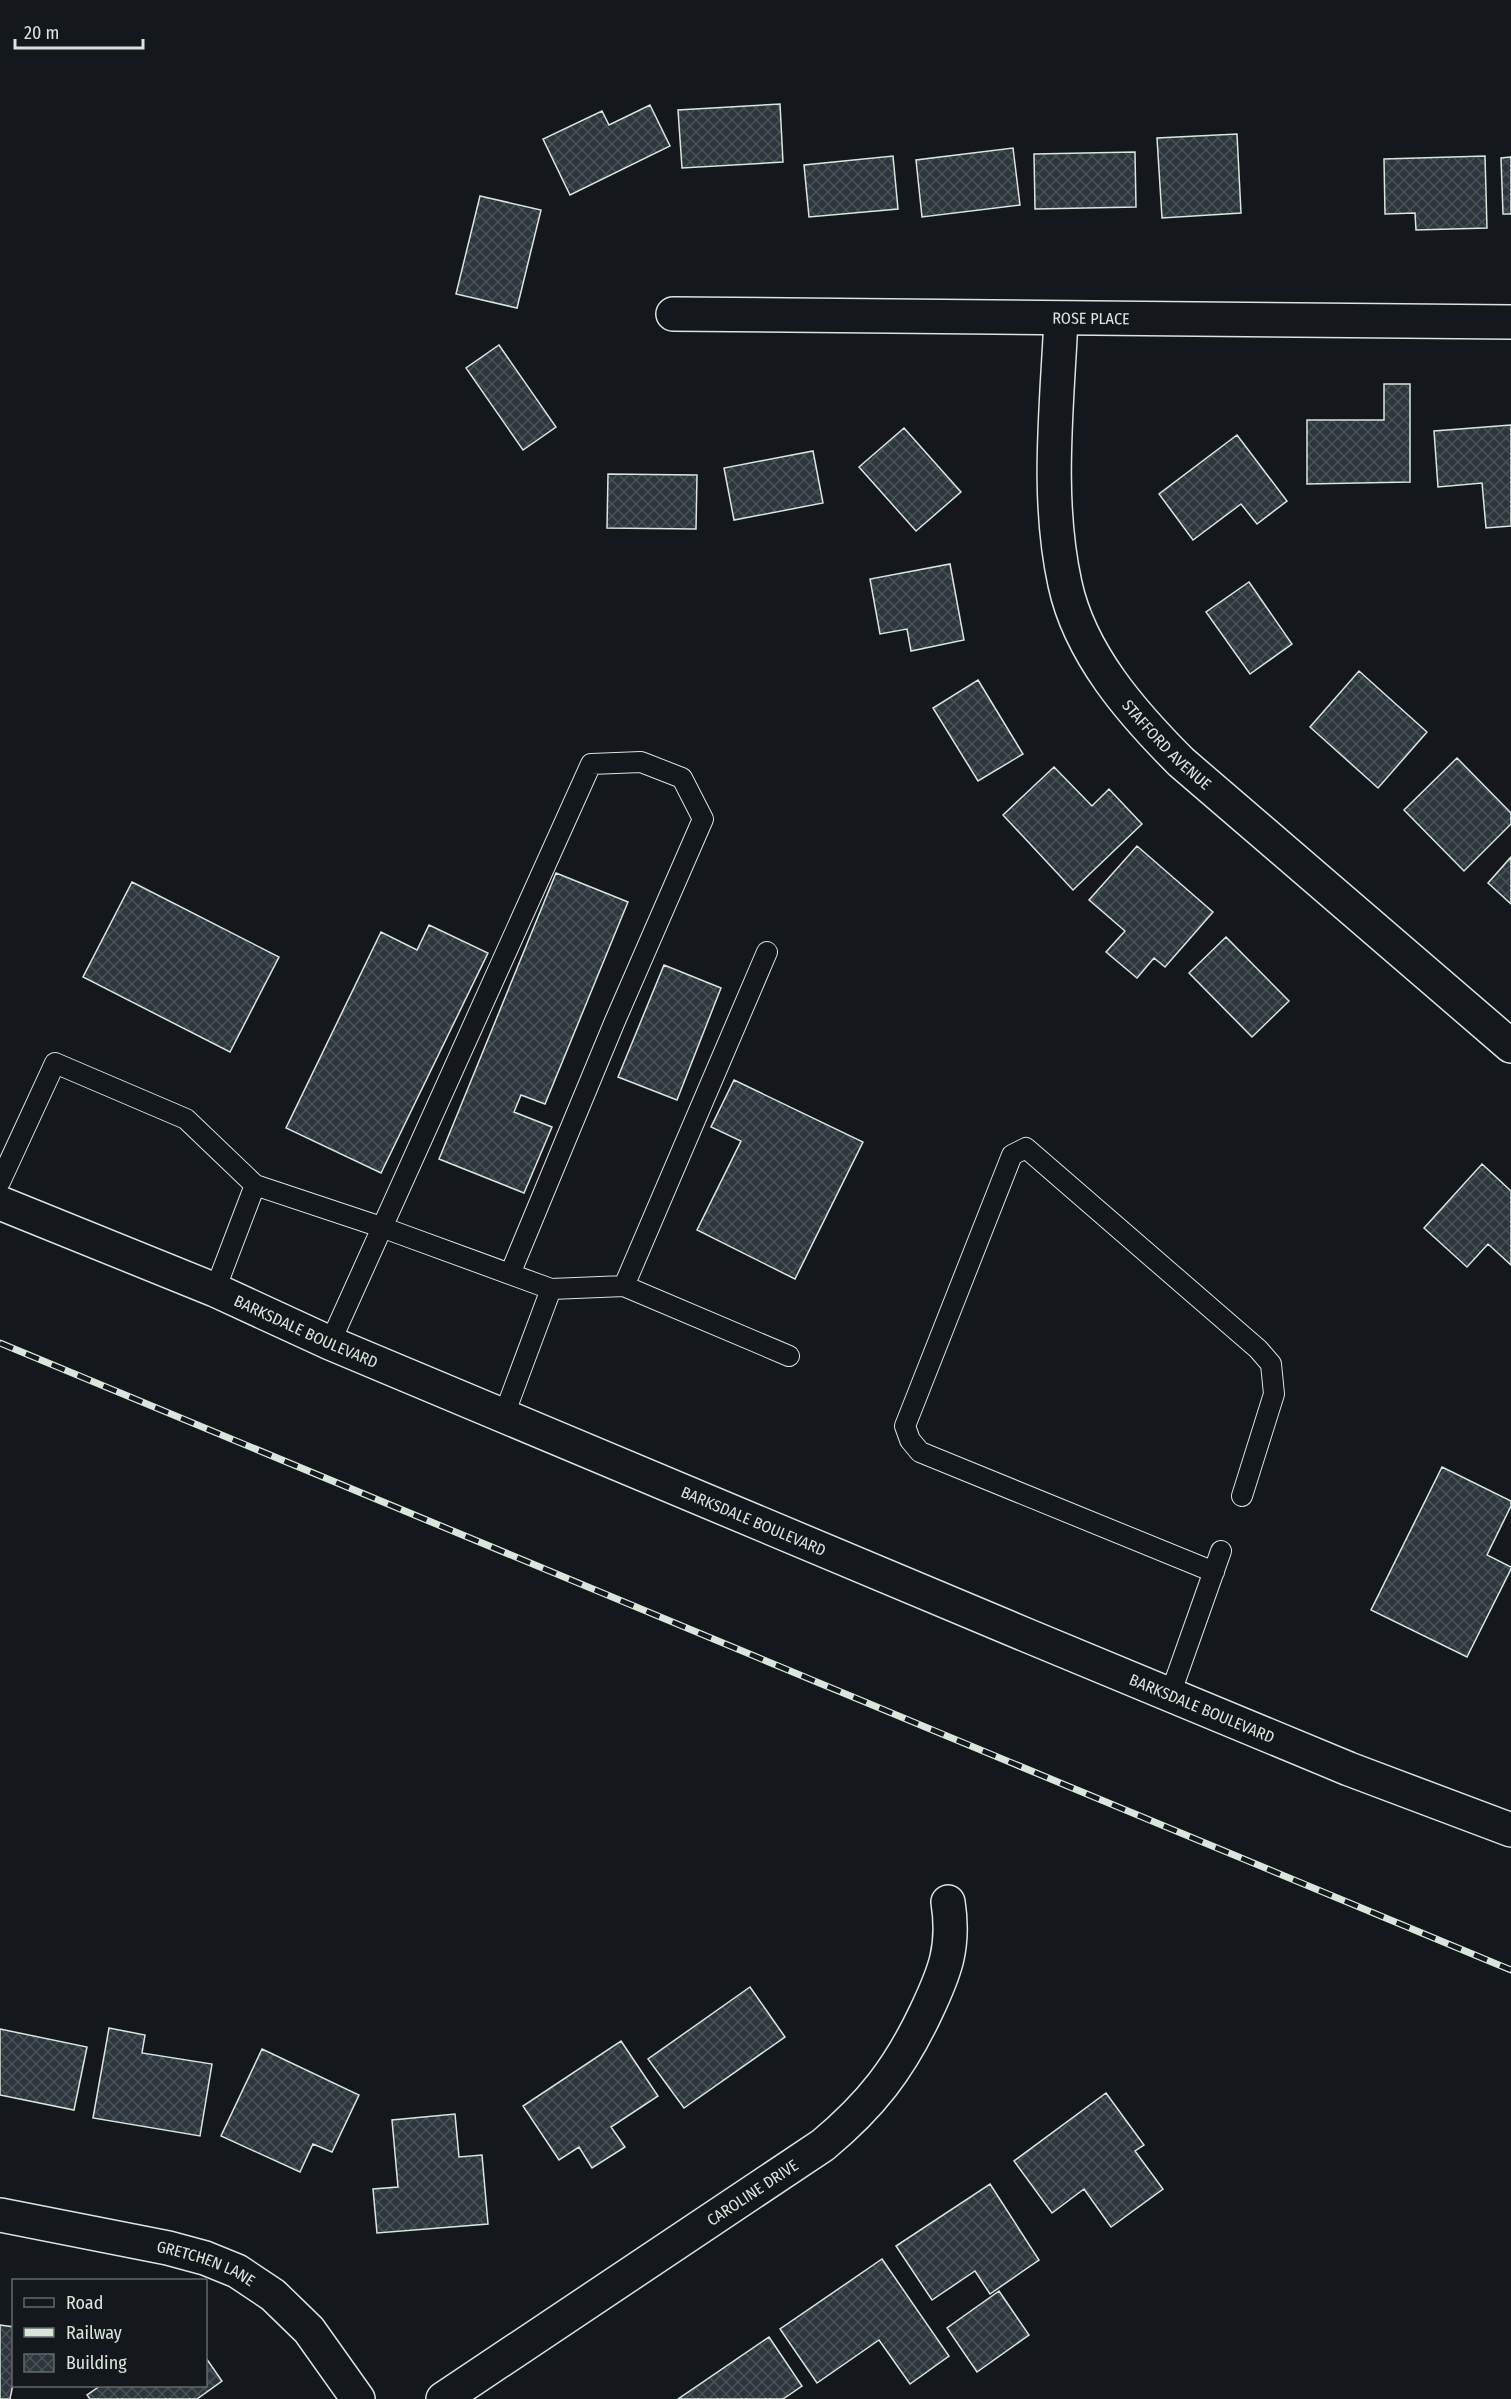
<svg xmlns="http://www.w3.org/2000/svg" width="1511" height="2399" viewBox="0 0 1511 2399" font-family="'Fira Sans Condensed',sans-serif">
	<defs>
		<pattern id="building-cross-hatch" width="8" height="8" patternUnits="userSpaceOnUse" patternTransform="scale(1.5)"><rect width="8" height="8" fill="#2c363c"/><path d="M0 0l8 8M0 8l8-8" fill="none" stroke="#4a5358"/></pattern>
	</defs>
	<rect width="100%" height="100%" fill="#14181c"/>
	<!-- building -->
	<path fill="url(#building-cross-hatch)" stroke="#d8e6dc" stroke-width="1.5" d="M 780,104 L 783,162 L 682,168 L 678,110 Z
		M 650,105 L 670,146 L 570,195 L 543,139 L 602,111 L 609,125 Z
		M 1237,134 L 1241,213 L 1162,218 L 1157,138 Z
		M 1013,148 L 1020,205 L 922,217 L 916,160 Z
		M 1135,152 L 1136,207 L 1035,209 L 1034,154 Z
		M 893,156 L 898,209 L 809,217 L 804,165 Z
		M 1485,156 L 1487,228 L 1416,230 L 1415,213 L 1385,214 L 1384,159 Z
		M 1511,157 L 1511,214 L 1503,214 L 1501,158 Z
		M 480,196 L 541,210 L 517,308 L 456,294 Z
		M 499,345 L 556,427 L 523,450 L 466,368 Z
		M 1384,384 L 1410,384 L 1410,482 L 1307,484 L 1307,420 L 1384,420 Z
		M 1511,425 L 1511,526 L 1486,528 L 1482,483 L 1438,487 L 1434,431 Z
		M 904,428 L 961,492 L 916,531 L 859,467 Z
		M 1237,435 L 1287,501 L 1257,524 L 1241,504 L 1193,540 L 1159,494 Z
		M 813,451 L 823,503 L 734,520 L 724,468 Z
		M 608,474 L 697,475 L 696,529 L 607,528 Z
		M 950,564 L 964,640 L 911,651 L 907,629 L 880,634 L 870,579 Z
		M 1249,582 L 1292,644 L 1250,674 L 1206,612 Z
		M 1359,671 L 1427,732 L 1378,788 L 1310,727 Z
		M 978,680 L 1023,754 L 978,781 L 933,708 Z
		M 1457,758 L 1511,813 L 1511,824 L 1464,871 L 1404,810 Z
		M 1054,767 L 1092,806 L 1109,789 L 1142,824 L 1073,890 L 1003,815 Z
		M 1137,846 L 1213,912 L 1165,967 L 1154,958 L 1137,978 L 1106,952 L 1125,931 L 1089,900 Z
		M 1511,857 L 1511,904 L 1488,883 Z
		M 556,873 L 628,902 L 545,1104 L 521,1095 L 514,1112 L 552,1127 L 524,1193 L 439,1159 Z
		M 132,882 L 279,957 L 230,1052 L 83,977 Z
		M 429,925 L 488,953 L 381,1173 L 286,1128 L 381,932 L 417,950 Z
		M 1226,937 L 1289,1001 L 1252,1037 L 1189,973 Z
		M 664,965 L 721,988 L 677,1100 L 618,1077 Z
		M 734,1080 L 863,1142 L 795,1279 L 697,1230 L 741,1141 L 711,1127 Z
		M 1482,1164 L 1511,1191 L 1511,1265 L 1488,1244 L 1467,1267 L 1424,1228 Z
		M 1442,1467 L 1511,1501 L 1511,1506 L 1487,1555 L 1511,1567 L 1511,1569 L 1467,1657 L 1371,1610 Z
		M 750,1987 L 785,2037 L 684,2108 L 648,2059 Z
		M 109,2028 L 145,2035 L 142,2053 L 212,2064 L 200,2136 L 93,2118 Z
		M 0,2029 L 87,2047 L 74,2110 L 0,2095 Z
		M 621,2041 L 658,2096 L 611,2127 L 625,2147 L 592,2168 L 579,2147 L 559,2160 L 523,2106 Z
		M 262,2049 L 359,2095 L 332,2152 L 313,2144 L 300,2172 L 221,2136 Z
		M 1106,2093 L 1144,2145 L 1135,2151 L 1163,2189 L 1111,2227 L 1084,2189 L 1052,2213 L 1014,2161 Z
		M 455,2114 L 459,2157 L 482,2155 L 488,2224 L 377,2233 L 373,2189 L 398,2187 L 392,2120 Z
		M 990,2184 L 1039,2260 L 990,2294 L 975,2271 L 932,2300 L 896,2246 Z
		M 882,2259 L 949,2356 L 910,2384 L 879,2340 L 817,2383 L 780,2329 Z
		M 999,2291 L 1029,2335 L 977,2372 L 947,2328 Z
		M 0,2325 L 14,2327 L 14,2379 L 10,2399 L 0,2399 Z
		M 769,2337 L 802,2386 L 783,2399 L 678,2399 Z
		M 206,2358 L 222,2381 L 197,2399 L 90,2399 L 87,2395 L 100,2386 L 206,2386 Z"/>
	<g fill="none" stroke-linecap="round" stroke-linejoin="round">
		<defs>
			<path id="service" d="M 0,1182 L 55,1063 L 186,1119 L 255,1185 L 215,1290
				M 255,1185 L 384,1228 L 551,1289 L 624,1286 L 789,1356
				M 624,1286 L 767,952
				M 330,1343 L 591,764 L 641,762 L 682,778 L 703,819 L 615,1021 L 510,1274
				M 504,1415 L 551,1289
				M 1214,1572 L 920,1452 L 910,1440 L 905,1426 L 1012,1155 L 1026,1148 L 1258,1349 L 1271,1364 L 1274,1394 L 1242,1496
				M 1170,1695 L 1221,1551"/>
			<g id="minor">
				<path id="s1" d="M 673,314 L 1511,322"/>
				<path id="s2" d="M 1061,319 C 1057,406 1046,498 1065,584 C 1080,654 1132,713 1181,762 L 1511,1046"/>
				<path id="s3" d="M 0,2215 L 168,2248 L 205,2258 L 237,2271 L 273,2295 L 309,2330 L 358,2399"/>
				<path id="s4" d="M 443,2399 L 823,2145 C 871,2105 899,2069 926,2012 C 945,1972 955,1947 948,1902"/>
			</g>
			<g id="primary">
				<path id="s5" d="M 0,1203 L 215,1290 L 330,1343 L 1026,1635 L 1349,1769 L 1511,1830"/>
			</g>
		</defs>
		<!-- service casing -->
		<use href="#service" stroke="#d8e6dc" stroke-width="22"/>
		<!-- minor casing -->
		<use href="#minor" stroke="#d8e6dc" stroke-width="36"/>
		<!-- primary casing -->
		<use href="#primary" stroke="#d8e6dc" stroke-width="36"/>
		<!-- service -->
		<use href="#service" stroke="#14181c" stroke-width="20"/>
		<!-- minor -->
		<use href="#minor" stroke="#14181c" stroke-width="33"/>
		<!-- primary -->
		<use href="#primary" stroke="#14181c" stroke-width="33"/>
		<defs>
			<path id="rail" d="M 0,1343 L 1511,1970"/>
		</defs>
		<!-- rail casing -->
		<use href="#rail" stroke="#d8e6dc" stroke-width="7"/>
		<!-- rail -->
		<use href="#rail" stroke="#14181c" stroke-width="4.5" stroke-dasharray="14" stroke-linecap="butt"/>
	</g>
	<g text-anchor="middle" dominant-baseline="central" stroke-width="4.5" stroke-linejoin="round" paint-order="stroke">
		<!-- street labels -->
		<g font-size="16" fill="#d8e6dc" stroke="#14181c">
			<text stroke="none"><textPath href="#s1" startOffset="418">ROSE PLACE</textPath></text>
			<text stroke="none"><textPath href="#s2" startOffset="459">STAFFORD AVENUE</textPath></text>
			<text stroke="none"><textPath href="#s5" startOffset="332">BARKSDALE BOULEVARD</textPath></text>
			<text stroke="none"><textPath href="#s5" startOffset="818">BARKSDALE BOULEVARD</textPath></text>
			<text stroke="none"><textPath href="#s5" startOffset="1304">BARKSDALE BOULEVARD</textPath></text>
			<text stroke="none"><textPath href="#s4" startOffset="372">CAROLINE DRIVE</textPath></text>
			<text stroke="none"><textPath href="#s3" startOffset="212">GRETCHEN LANE</textPath></text>
		</g>
	</g>
	<!-- legend -->
	<rect x="12" y="2279" width="195" height="108" fill="#14181c" stroke="#626a69" stroke-width="1.5"/>
	<rect x="24" y="2298" width="30" height="9" fill="#14181c" stroke="#626a69" stroke-width="1.5"/>
	<text x="66" y="2309" font-size="18" fill="#d8e6dc">Road</text>
	<rect x="24" y="2328" width="30" height="9" fill="#d8e6dc" stroke="#626a69" stroke-width="1.5"/>
	<text x="66" y="2339" font-size="18" fill="#d8e6dc">Railway</text>
	<rect x="24" y="2354" width="30" height="18" fill="url(#building-cross-hatch)" stroke="#626a69" stroke-width="1.5"/>
	<text x="66" y="2369" font-size="18" fill="#d8e6dc">Building</text>
	<!-- scale -->
	<path d="M15 39v9h128v-9" fill="none" stroke="#d8e6dc" stroke-width="3"/>
	<text x="24" y="39" font-size="18" fill="#d8e6dc" stroke="#14181c" stroke-width="4.5" paint-order="stroke">20 m</text>
</svg>
